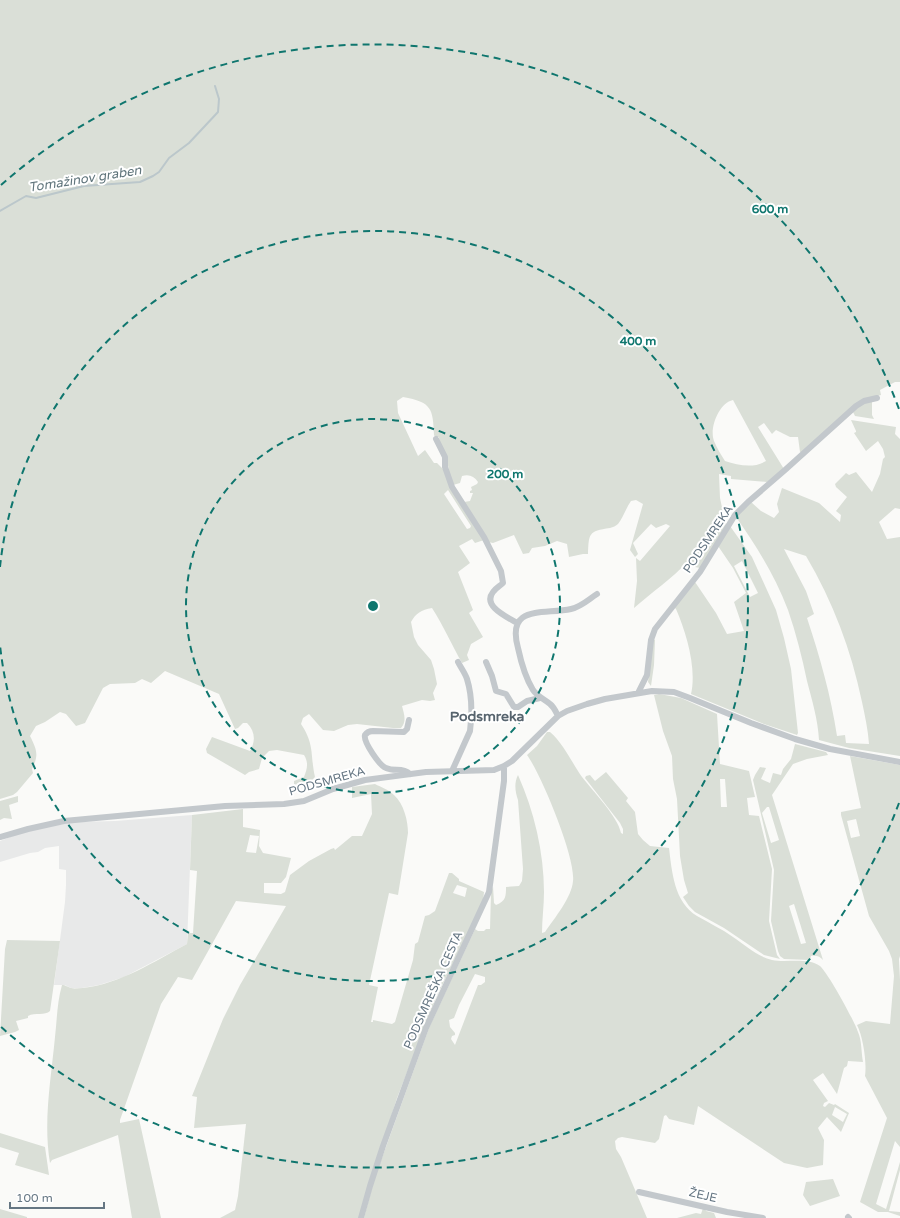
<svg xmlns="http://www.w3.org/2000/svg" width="900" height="1218" viewBox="0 0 900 1218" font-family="'Varela Round',sans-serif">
	<rect width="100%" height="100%" fill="#fafaf8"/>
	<!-- built -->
	<path fill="#e8e9e9" d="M 192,815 L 187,944 L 124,977 L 99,985 L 82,988 L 71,988 L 65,985 L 54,985 L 65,902 L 66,885 L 66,870 L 59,869 L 59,846 L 45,848 L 38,852 L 30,853 L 0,862 L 0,841 L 28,830 L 75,822 L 115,821 Z"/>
	<!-- green -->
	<path fill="#dadfd7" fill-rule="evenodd" d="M 0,0 L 900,0 L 900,382 L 895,382 L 880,390 L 881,395 L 863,400 L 857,404 L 802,452 L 800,452 L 798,437 L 790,437 L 776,430 L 772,434 L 764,423 L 758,427 L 784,469 L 767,482 L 731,479 L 731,476 L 719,474 L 720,498 L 726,526 L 723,532 L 700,568 L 695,567 L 688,561 C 672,579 652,592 634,608 L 637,581 L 636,558 L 640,561 L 670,526 L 666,524 L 656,528 L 651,524 L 633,543 L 638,554 L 635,557 L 630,550 L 643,504 L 636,500 L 631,501 C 626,508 623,518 618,524 C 616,526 613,527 610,528 C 588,531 589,534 588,554 L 583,554 L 569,557 L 567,544 L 557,541 L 545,546 L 532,548 L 529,553 L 523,554 L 514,535 L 493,543 L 488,542 L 464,502 L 470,501 L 473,493 L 470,493 L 470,491 L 472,490 L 471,487 L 477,484 L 478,482 C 474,476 469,474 462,476 L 460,483 L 453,485 C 448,475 449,463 445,453 C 443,447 439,443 439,437 L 435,437 L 434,435 C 433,409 432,402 403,397 L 397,401 L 398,413 L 418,456 L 425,450 L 434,463 L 437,463 L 444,470 L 450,488 L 472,520 L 484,540 L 475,543 L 472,539 L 459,546 L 470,563 L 458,572 L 473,610 L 469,613 L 483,637 L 471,644 L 467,655 L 469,660 L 462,663 C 452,645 443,625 432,608 C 421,610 416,613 411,622 L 414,637 L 418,645 L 431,660 L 434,669 L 437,684 L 433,693 L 435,700 L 430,701 L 422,700 L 402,706 C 404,714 407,721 401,728 L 393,728 L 357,724 L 348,725 L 334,731 L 323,730 L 309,714 L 303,718 L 301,724 C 315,745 310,755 315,777 L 310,782 L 297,785 L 294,784 L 294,781 L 304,777 C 307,769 309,763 304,755 L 277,750 L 269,751 L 262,758 L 259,769 L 249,772 L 245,775 L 207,753 L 206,749 L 212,737 L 250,751 C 256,741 255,731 247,723 L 243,723 L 238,728 L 235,729 L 219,694 L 165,671 L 151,683 L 142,679 L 135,683 L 110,684 L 103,688 L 85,723 L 76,726 L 66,714 L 60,712 L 45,722 L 36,726 L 30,736 C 37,750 39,755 32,769 L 33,773 L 17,792 L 13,795 L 0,799 ZM 733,400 L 766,461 C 753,469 738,465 725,461 C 721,455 717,448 714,441 C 709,428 719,403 733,400 ZM 448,490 L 471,526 L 470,528 L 467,529 L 444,494 Z
		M 872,401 L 872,415 L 874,419 L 855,416 L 853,412 L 862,404 Z
		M 851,420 L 896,427 L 895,434 L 900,439 L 900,509 L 895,508 L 879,522 L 887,539 L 900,537 L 900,756 L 849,748 L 819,740 C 818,720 812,700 807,681 C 802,657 796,633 788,610 C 775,576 757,547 736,517 L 751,502 L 761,511 L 774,518 L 779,512 L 777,504 L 782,488 L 819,503 L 840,522 L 841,515 L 836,511 L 847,497 L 836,487 L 835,484 L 846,473 L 849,475 L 856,472 L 872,492 L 880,474 L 883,459 L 885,457 L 883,449 L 878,441 L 866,451 L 854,433 L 856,432 L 856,431 ZM 784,549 L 806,556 C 833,602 851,649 862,702 C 865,716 868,730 869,744 L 846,743 L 845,735 L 837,736 C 831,696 820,657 807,618 L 814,614 L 806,591 Z
		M 730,526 L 752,557 L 776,610 L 784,638 L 791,669 L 798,733 L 797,735 L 764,724 L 691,694 C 697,668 686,632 676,609 L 674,607 L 695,582 L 716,613 L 727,634 L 744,631 L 734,602 L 746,593 L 733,568 L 718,546 ZM 742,561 L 758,593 L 750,597 L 734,566 Z
		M 653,639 L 655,640 L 654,665 L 651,686 L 648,682 Z
		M 659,694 L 681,698 L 717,714 L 720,764 L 749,771 L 755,797 L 747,798 L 749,815 L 759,816 L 772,869 L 769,921 L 777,955 L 780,959 L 764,955 L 724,928 L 695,912 L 689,906 L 683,897 L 688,893 L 684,880 L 680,856 L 677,799 L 673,779 L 672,756 L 663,731 L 654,695 ZM 720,779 L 725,779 L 727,807 L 721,807 Z
		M 547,732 L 550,732 C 564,744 572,763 582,777 C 593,791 618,817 621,833 L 623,834 L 623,829 L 620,823 L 585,778 L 586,776 L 590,775 L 595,781 L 606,772 L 628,798 L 626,801 L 635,812 L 638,834 L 643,840 L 650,846 L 669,848 C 672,872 674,902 697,916 C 709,923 722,929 733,937 C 745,945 758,957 772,960 C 787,963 807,957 820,966 C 828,973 854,1020 858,1032 C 862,1041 861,1052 863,1062 L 848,1061 L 847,1066 L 844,1068 L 837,1094 L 823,1073 L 813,1080 L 828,1101 L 824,1103 L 823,1106 L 825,1107 L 829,1103 L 834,1105 L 835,1104 L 849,1113 L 841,1132 L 827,1117 L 818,1128 L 824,1140 L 823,1165 L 807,1168 L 784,1163 L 698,1106 L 694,1125 L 669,1119 L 666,1115 L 664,1116 L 659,1139 L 655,1143 L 622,1137 L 618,1138 L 615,1141 L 616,1149 L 621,1157 L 647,1218 L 364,1218 L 374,1180 L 429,1028 L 475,929 L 478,931 L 484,931 L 486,929 L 490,929 L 491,893 L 493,886 L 494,903 L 496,905 C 506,901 506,896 506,887 L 519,886 L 522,881 L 523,869 L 518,800 C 515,791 514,783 518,775 C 534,811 544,852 544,892 C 544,906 542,919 542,933 L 545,932 C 554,919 572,897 573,881 C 576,858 541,774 527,755 L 537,746 ZM 475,974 L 485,977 L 485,982 L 481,985 L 478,985 L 455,1045 L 451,1039 L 452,1036 L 455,1035 L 455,1033 L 450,1027 L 449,1020 L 454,1018 L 459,1005 ZM 835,1107 L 847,1114 L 843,1122 L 832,1115 Z
		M 795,744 L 826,752 L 828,755 L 807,759 L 793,764 L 772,795 L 823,960 C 820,956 816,955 811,956 L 810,960 L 784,959 L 780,956 L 778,951 L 771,921 L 774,870 L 753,780 L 755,775 L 760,767 L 766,768 L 761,779 L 770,783 L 773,773 L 781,775 L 783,769 L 791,759 ZM 767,807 L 769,807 L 779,840 L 771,843 L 762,813 ZM 794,904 L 806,943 L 801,944 L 789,906 Z
		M 850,756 L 900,765 L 900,956 L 899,959 L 900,980 L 900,1147 L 895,1141 L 876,1204 L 886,1209 L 900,1162 L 900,1170 L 889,1211 L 900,1212 L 900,1216 L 888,1212 L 878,1212 L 860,1202 L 887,1118 L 865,1076 C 867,1062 863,1037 857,1025 L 866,1021 L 890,1024 L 894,976 L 892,959 L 889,951 L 869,916 L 841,815 L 841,812 L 861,808 ZM 856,819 L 860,836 L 851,838 L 847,821 Z
		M 375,784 C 381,787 389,790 394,795 C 404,804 408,821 408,833 L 398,895 L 389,893 L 369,985 L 378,987 L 371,1022 L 373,1022 L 373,1020 L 392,1024 L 395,1022 L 413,960 L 415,944 L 418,942 L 425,916 L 429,915 L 435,911 L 449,873 L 452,873 L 459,879 L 459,881 L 484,892 L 483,902 L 437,996 L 425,1026 L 397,1098 L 359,1218 L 220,1218 L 235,1210 L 238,1196 L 246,1124 L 194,1128 L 197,1097 L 192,1096 L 223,1019 L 240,985 L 286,906 L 236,901 L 192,980 L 178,977 L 161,1004 L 120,1120 L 120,1123 L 139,1119 L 161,1218 L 132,1218 L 118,1135 L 52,1160 L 50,1163 C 43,1122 51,1079 55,1037 C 57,1020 57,1002 62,985 C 66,985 67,987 71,988 C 74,989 79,988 83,988 C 120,984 155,961 187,944 L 188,933 L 193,933 L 197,871 L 190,870 L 192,815 L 243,809 L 243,827 L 260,830 L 259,846 L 263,853 L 291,858 L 286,877 L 281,883 L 264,883 L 264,893 L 281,894 L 285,892 L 290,875 L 309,861 L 331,849 L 334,848 L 335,850 L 352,836 L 362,836 L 372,814 L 371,794 L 352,798 L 352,787 ZM 250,835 L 259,836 L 256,853 L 246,852 ZM 457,885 L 467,888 L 465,897 L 453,893 Z
		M 18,796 L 18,802 L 9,805 L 12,819 L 4,818 L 0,820 L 0,801 Z
		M 7,940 L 60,941 L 50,1011 C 45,1016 35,1012 28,1016 L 28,1018 L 16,1021 L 19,1030 L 15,1032 L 0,1036 L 5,949 Z
		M 0,1133 L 45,1147 L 49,1175 L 15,1165 L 19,1153 L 0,1147 Z
		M 833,1179 L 840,1196 L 810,1206 L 803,1195 L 806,1182 Z
		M 703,1208 L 705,1209 L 706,1211 L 714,1213 L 716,1218 L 677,1218 L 696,1213 L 701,1214 Z
		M 0,1209 L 27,1217 L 27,1218 L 0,1218 Z"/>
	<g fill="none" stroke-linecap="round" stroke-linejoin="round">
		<!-- stream -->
		<path stroke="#bbc7cb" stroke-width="2" d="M 0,211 L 26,196 L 36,198 L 84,186 L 140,182 L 153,176 L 159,172 L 169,158 L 189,143 L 218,112 L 219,99 L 215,86"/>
		<!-- minor -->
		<path stroke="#c3c8cc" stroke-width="6" d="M 436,439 L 445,457 L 445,467 L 452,487 L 484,537 L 501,571 L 503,583 C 500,586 496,588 493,592 C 482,606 507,617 517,623
			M 486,662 L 492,676 L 496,691 L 506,694 L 514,707 L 518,707 L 527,701 L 540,698
			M 638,693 L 647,675 L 651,640 L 655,629 L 700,572 L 735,515 L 748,502 L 785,470 L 856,406 L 864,401 L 877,398
			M 558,716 C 556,712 554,707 550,704 C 544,699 538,697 533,690 C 525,677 521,662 518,648 C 506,604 543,615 571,609 C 581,607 589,599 597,594
			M 409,720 L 407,729 L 404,732 L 373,731 C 370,731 367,732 365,735 C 363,742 380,766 386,768 C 395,772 402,767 410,774
			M 452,771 L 470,731 C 472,715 472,695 467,679 C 465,673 461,668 458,662
			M 0,837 L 28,829 L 64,821 L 225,806 L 284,804 L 304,801 L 333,789 L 365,780 L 426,772 L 494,770 L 504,766 L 512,761 L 558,716 L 567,711 L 587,704 L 605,699 L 652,691 L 674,692 L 690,698 L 751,723 L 795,739 L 830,749 L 900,762
			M 639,1192 L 727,1212 L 763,1218
			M 848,1217 L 849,1218
			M 361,1218 L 370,1186 L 383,1146 L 426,1028 L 489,892 L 504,781 L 504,766"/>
	</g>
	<!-- distance rings -->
	<g fill="none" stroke="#0f766e" stroke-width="2" stroke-dasharray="7 5">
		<circle cx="373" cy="606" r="187"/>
		<path d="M0 567A375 375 0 1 1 0 645"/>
		<path d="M899 803A562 562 0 0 1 1 1027M1 185A562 562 0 0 1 899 409"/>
	</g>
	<g text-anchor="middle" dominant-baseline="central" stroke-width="4" stroke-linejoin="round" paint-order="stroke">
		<!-- street labels -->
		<g font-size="12" fill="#657683" stroke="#fff">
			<text transform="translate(708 539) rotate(-56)">PODSMREKA</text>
			<text transform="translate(327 781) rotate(-16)">PODSMREKA</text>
			<text transform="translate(433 990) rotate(-66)">PODSMREŠKA CESTA</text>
			<text transform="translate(703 1195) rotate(13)">ŽEJE</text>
		</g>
		<!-- water labels -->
		<g font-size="13" font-style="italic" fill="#60757c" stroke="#fff">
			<text transform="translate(85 179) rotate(-9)">Tomažinov graben</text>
		</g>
		<!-- quarter labels -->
		<g font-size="14" font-weight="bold" fill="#57646e" stroke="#fff">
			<text x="487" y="716">Podsmreka</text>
		</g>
	</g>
	<circle cx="373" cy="606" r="6" fill="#0f766e" stroke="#fff" stroke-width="2"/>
	<g font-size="12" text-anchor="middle" font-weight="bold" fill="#0f766e" stroke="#fff" stroke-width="4" stroke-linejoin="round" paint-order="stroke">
		<text x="770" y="213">600 m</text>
		<text x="638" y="345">400 m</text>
		<text x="505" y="478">200 m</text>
	</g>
	<!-- scale -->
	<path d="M10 1202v6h94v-6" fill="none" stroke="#657683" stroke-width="2"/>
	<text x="16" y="1202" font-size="12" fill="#657683" stroke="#ffffff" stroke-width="3" paint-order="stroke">100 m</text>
</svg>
